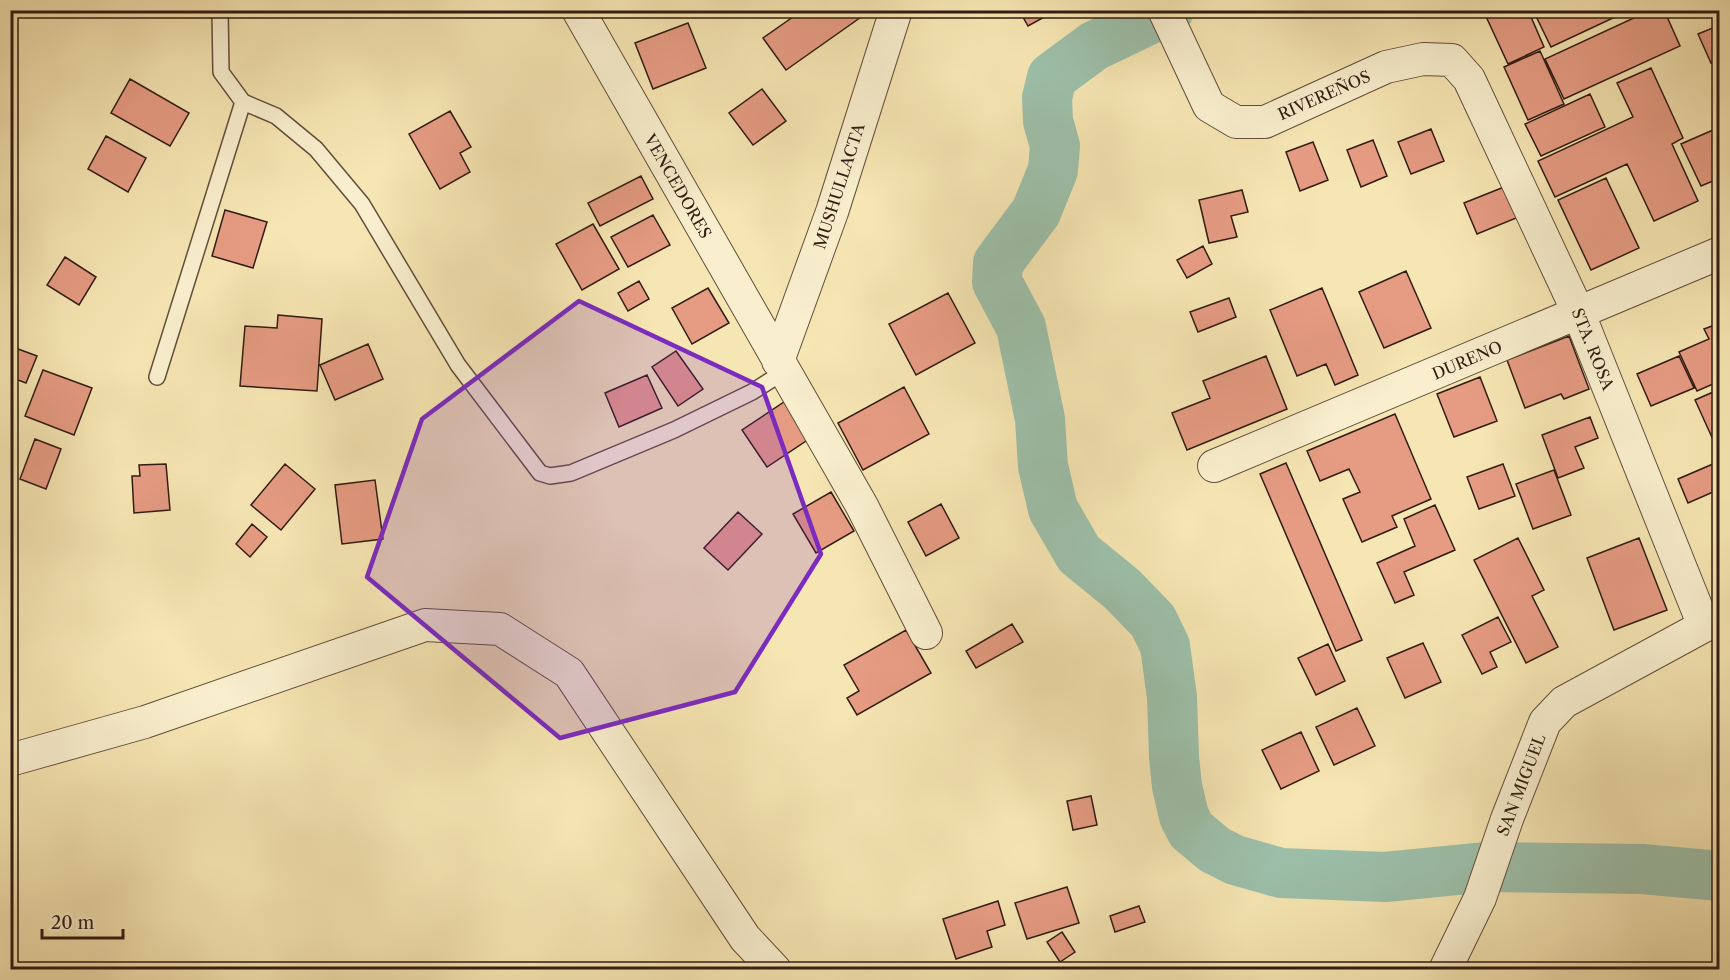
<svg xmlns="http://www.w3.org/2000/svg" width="1730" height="980" viewBox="0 0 1730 980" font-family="'Libre Caslon Text',serif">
	<rect width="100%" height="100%" fill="#f6e6b3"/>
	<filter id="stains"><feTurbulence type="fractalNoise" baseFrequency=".00333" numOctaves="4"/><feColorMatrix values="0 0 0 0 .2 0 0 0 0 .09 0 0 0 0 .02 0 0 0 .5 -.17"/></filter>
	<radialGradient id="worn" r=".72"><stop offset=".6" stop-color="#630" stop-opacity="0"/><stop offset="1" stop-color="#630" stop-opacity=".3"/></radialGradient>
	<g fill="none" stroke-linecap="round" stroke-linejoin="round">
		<!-- river -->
		<path stroke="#9dc0aa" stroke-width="50" d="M 1169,10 L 1094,46 L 1052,77 L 1047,98 L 1048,121 L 1055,146 L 1053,170 L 1036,212 L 998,263 L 997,282 L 1021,327 L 1040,419 L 1043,466 L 1053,509 L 1079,554 L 1122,589 L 1153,621 L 1165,646 L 1172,697 L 1174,757 L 1177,786 L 1184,816 L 1191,830 L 1215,850 L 1235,860 L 1281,873 L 1385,877 L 1487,867 L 1642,869 L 1720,876"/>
	</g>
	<!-- building -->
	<path fill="#e69c83" stroke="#311b12" stroke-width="1.5" d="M 803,10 L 871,10 L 786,70 L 763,38 Z
		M 1019,10 L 1057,10 L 1028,26 Z
		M 1483,10 L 1528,10 L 1544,47 L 1508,64 Z
		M 1533,10 L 1630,10 L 1551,47 Z
		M 1651,10 L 1664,10 L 1680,46 L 1564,99 L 1545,59 Z
		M 688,23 L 706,68 L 653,89 L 635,43 Z
		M 1720,25 L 1720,60 L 1711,63 L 1698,34 Z
		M 1540,51 L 1564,104 L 1528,120 L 1504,67 Z
		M 1651,68 L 1683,138 L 1672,144 L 1698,201 L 1654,221 L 1627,164 L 1555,197 L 1538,161 L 1633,117 L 1617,83 Z
		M 130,79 L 189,113 L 170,146 L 111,113 Z
		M 762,89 L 786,121 L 753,145 L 729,113 Z
		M 1590,94 L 1605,127 L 1541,156 L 1525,124 Z
		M 450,111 L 471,147 L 460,153 L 470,172 L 440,189 L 409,134 Z
		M 1720,127 L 1720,178 L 1701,186 L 1681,144 Z
		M 1431,129 L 1444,161 L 1411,174 L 1398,142 Z
		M 106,136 L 146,158 L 128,192 L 88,169 Z
		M 1373,140 L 1387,176 L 1361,187 L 1347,150 Z
		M 1313,142 L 1328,180 L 1300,191 L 1286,152 Z
		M 641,176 L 653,199 L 600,226 L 588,203 Z
		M 1606,178 L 1639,248 L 1591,270 L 1558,200 Z
		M 1514,183 L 1526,214 L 1477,234 L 1464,203 Z
		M 1242,190 L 1248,212 L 1231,216 L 1237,237 L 1209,243 L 1199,200 Z
		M 225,210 L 267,222 L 253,268 L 212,256 Z
		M 653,215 L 670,245 L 628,267 L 611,237 Z
		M 593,224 L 619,269 L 582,290 L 556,244 Z
		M 1203,246 L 1212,264 L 1187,278 L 1177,260 Z
		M 65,257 L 96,277 L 79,305 L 47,285 Z
		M 1406,271 L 1431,328 L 1384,348 L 1359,292 Z
		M 639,281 L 649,299 L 628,311 L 618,293 Z
		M 708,288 L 729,323 L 692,344 L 672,308 Z
		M 1322,288 L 1358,375 L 1335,385 L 1326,364 L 1297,376 L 1270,310 Z
		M 948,293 L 975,343 L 916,375 L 889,324 Z
		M 1229,298 L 1236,317 L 1198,332 L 1190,312 Z
		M 278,315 L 322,319 L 317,391 L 240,386 L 245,326 L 277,328 Z
		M 1720,323 L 1720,381 L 1697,391 L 1679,352 L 1709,339 L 1704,329 Z
		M 1569,336 L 1589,389 L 1564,399 L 1561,394 L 1525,408 L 1507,360 Z
		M 368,344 L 383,379 L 335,400 L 320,365 Z
		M 10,346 L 37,356 L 26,383 L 10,377 Z
		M 676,351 L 703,389 L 678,406 L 652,367 Z
		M 1266,356 L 1287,409 L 1187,450 L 1172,413 L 1210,398 L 1203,381 Z
		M 1679,356 L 1694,388 L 1651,406 L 1637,374 Z
		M 43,370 L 92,388 L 74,435 L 25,416 Z
		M 647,375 L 662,408 L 619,427 L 605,393 Z
		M 1480,377 L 1497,421 L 1454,437 L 1437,394 Z
		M 904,387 L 929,434 L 863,470 L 838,423 Z
		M 1720,389 L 1720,455 L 1695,400 Z
		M 784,402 L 809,439 L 767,467 L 742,430 Z
		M 1395,414 L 1431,499 L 1392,516 L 1397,527 L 1362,542 L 1343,499 L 1360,492 L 1349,469 L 1320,481 L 1307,451 Z
		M 1590,417 L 1598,438 L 1575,447 L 1584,468 L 1558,478 L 1542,435 Z
		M 35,439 L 61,449 L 46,489 L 20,479 Z
		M 1720,461 L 1720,489 L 1688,503 L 1678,479 Z
		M 1286,463 L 1362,640 L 1336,651 L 1260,474 Z
		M 166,464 L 170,510 L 134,513 L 132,476 L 140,476 L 139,465 Z
		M 285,464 L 315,489 L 281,530 L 251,505 Z
		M 1503,464 L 1515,496 L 1479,509 L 1467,477 Z
		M 1554,470 L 1571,515 L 1533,529 L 1516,484 Z
		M 375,480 L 383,539 L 342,544 L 335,485 Z
		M 831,492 L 854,531 L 816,553 L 793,514 Z
		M 941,504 L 959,538 L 926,556 L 908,522 Z
		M 1435,505 L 1455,550 L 1404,572 L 1414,595 L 1395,603 L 1377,563 L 1415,546 L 1404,519 Z
		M 738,512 L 762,534 L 728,570 L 704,548 Z
		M 252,524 L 267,537 L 250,557 L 236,544 Z
		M 1518,538 L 1544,590 L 1532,596 L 1558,647 L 1526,663 L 1474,560 Z
		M 1639,538 L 1667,610 L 1614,630 L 1587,558 Z
		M 1498,617 L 1511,642 L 1490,652 L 1497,667 L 1482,674 L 1462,635 Z
		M 1012,624 L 1023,642 L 976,668 L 966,651 Z
		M 906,630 L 931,673 L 857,715 L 847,698 L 859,691 L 844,665 Z
		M 1423,643 L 1441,682 L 1405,698 L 1387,658 Z
		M 1328,644 L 1345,681 L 1316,695 L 1298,658 Z
		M 1357,708 L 1375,746 L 1334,765 L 1316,727 Z
		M 1301,732 L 1319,771 L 1281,789 L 1262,750 Z
		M 1091,796 L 1097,825 L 1073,830 L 1067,801 Z
		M 1067,887 L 1079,923 L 1027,939 L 1015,903 Z
		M 998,901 L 1005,925 L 987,931 L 992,947 L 956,959 L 943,919 Z
		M 1139,906 L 1145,922 L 1115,932 L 1110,916 Z
		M 1062,932 L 1075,952 L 1060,962 L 1047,942 Z"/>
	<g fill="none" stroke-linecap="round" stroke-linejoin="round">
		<defs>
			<path id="service" d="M 220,10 L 221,72 L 243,102 L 276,116 L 316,149 L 362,204 L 458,365 L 540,473 L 550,476 L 571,473 L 674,430 L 752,392 L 785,371
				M 157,377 L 243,102"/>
			<path id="minor" d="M 578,10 L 862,506 L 926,633
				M 1164,10 L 1209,106 L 1236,122 L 1265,122 L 1386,67 L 1423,59 L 1452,60 L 1469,79 L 1579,314 L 1704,626
				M 778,361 L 832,212 L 896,10
				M 1214,466 L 1720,253
				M 10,760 L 145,722 L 425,625 L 500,629 L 569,673 L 745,938 L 775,970
				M 1445,970 L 1480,898 L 1507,819 L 1545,722 L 1564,702 L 1704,626 L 1720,619"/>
		</defs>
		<!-- service casing -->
		<use href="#service" stroke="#624e3a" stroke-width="18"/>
		<!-- minor casing -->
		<use href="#minor" stroke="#624e3a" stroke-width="34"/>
		<!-- service -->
		<use href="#service" stroke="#f9efce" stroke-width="15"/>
		<!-- minor -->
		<use href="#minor" stroke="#f9efce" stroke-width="32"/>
	</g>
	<!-- marked area -->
	<path fill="#7b2cbf" fill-opacity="0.2" stroke="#7b2cbf" stroke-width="4.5" stroke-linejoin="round" d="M 579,301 L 762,387 L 821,554 L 735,692 L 560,738 L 367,577 L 422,419 Z"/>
	<g text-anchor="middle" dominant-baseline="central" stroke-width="4.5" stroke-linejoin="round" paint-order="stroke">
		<!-- street labels -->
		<g font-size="16" fill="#311b12" stroke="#f9efce">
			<text transform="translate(1324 95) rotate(-24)">RIVEREÑOS</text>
			<text transform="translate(678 186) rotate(60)">VENCEDORES</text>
			<text transform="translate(839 186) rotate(-72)">MUSHULLACTA</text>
			<text transform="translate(1593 349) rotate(68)">STA. ROSA</text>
			<text transform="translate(1467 360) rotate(-23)">DURENO</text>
			<text transform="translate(1521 785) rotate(-69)">SAN MIGUEL</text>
		</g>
	</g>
	<!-- margin -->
	<rect width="1730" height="980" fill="none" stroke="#f6e6b3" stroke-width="36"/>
	<rect x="12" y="12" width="1706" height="956" fill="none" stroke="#311b12" stroke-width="3"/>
	<rect x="18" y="18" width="1694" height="944" fill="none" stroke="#311b12" stroke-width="1.5"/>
	<!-- scale -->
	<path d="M42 929v9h81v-9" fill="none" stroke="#311b12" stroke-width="3"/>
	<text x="51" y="929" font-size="18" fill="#311b12" stroke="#f9efce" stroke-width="4.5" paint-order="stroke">20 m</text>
	<rect width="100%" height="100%" filter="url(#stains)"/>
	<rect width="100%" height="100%" fill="url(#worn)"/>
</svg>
